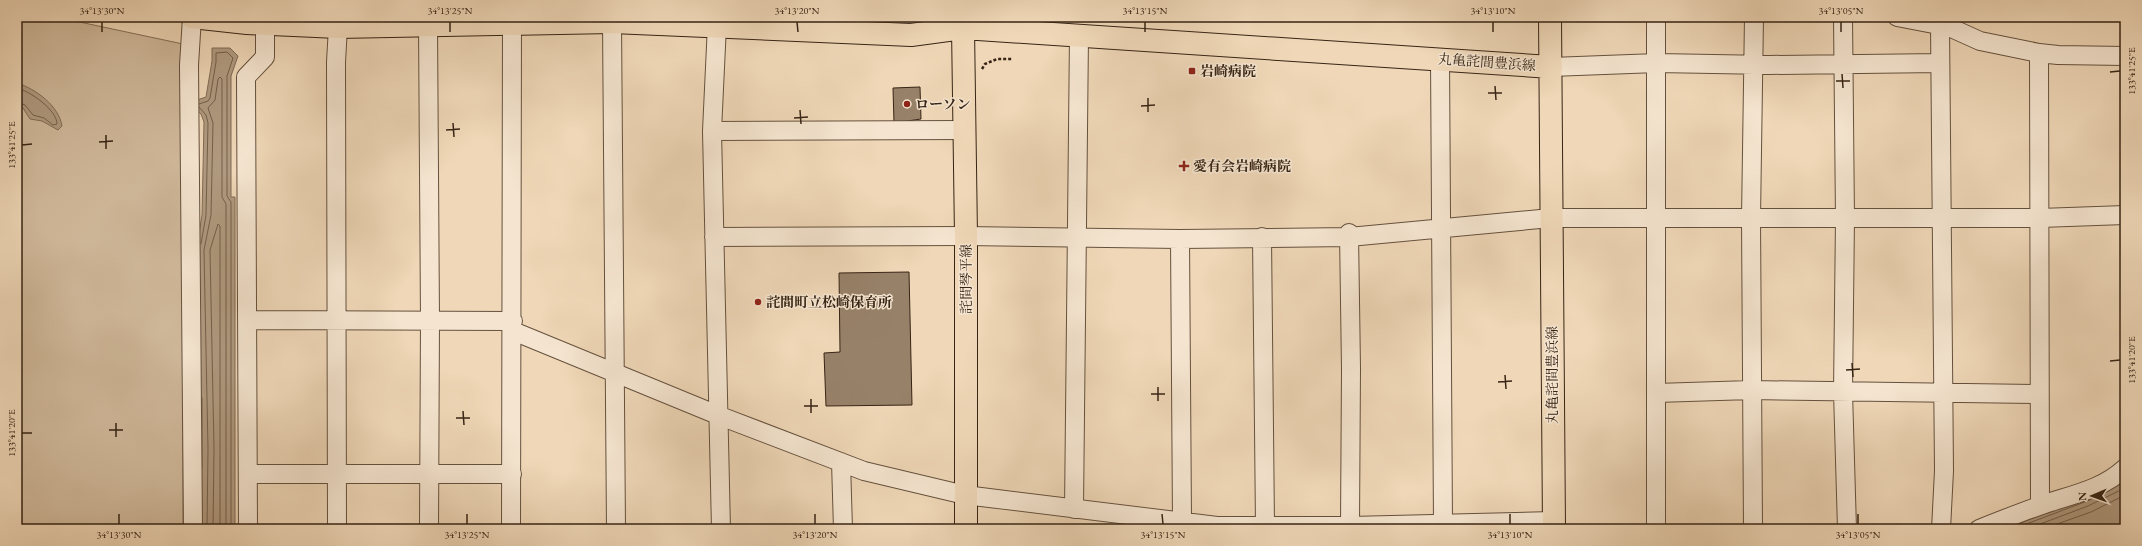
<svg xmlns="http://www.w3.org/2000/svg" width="2142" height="546" viewBox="0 0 2142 546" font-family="'EB Garamond','Noto Serif JP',serif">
	<rect width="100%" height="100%" fill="#efd7b7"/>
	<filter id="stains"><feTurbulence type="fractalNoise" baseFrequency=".005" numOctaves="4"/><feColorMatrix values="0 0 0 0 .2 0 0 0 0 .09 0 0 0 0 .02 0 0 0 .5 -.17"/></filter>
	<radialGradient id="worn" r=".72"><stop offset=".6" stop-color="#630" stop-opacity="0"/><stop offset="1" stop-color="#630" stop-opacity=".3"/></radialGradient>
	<!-- green -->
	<path fill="#d0b99b" stroke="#846e58" d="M 17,17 L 56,17 L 183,44 L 183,529 L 17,529 Z"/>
	<!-- water -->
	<path fill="#b09a80" stroke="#806b55" d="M 212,48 L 230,48 L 238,56 L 231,76 L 231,197 L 235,197 L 235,529 L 198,529 L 199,234 L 202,215 L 204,122 L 201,114 L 194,108 L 194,101 L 206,97 L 212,61 Z
		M 17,83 C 36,89 59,106 62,126 L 58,130 L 42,121 L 30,119 L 23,108 L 17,105 Z
		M 2125,478 L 2125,529 L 2002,529 Z"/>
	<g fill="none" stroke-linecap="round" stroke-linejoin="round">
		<!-- shore -->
		<path stroke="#745f4a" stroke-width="1" d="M 17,88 C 30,91 57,110 57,124 L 53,125 L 44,118 L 33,115 L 25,105 L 17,102
			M 199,104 L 208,101 L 210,98 L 216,62 L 216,53 L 227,52 L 233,58 L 227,76 L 227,196 L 231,202 L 231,529
			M 199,107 L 206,115 L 208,123 L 206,215 L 201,244
			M 202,398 L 202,468
			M 207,529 L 208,449 L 204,250 L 211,215 L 213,123 L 208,108 L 215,100 L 218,79 L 220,77 L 222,79 L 222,197 L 226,204 L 226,529
			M 213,529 L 214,449 L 210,250 L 218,224 L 220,226 L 220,529
			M 2013,529 L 2090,500
			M 2027,529 L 2088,506 L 2125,488
			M 2043,529 L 2091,512 L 2125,495"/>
	</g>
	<!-- building -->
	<path fill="#978169" stroke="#372415" d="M 920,87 L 921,119 L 894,123 L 893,88 Z
		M 909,272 L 912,405 L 826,406 L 824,353 L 840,352 L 839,273 Z"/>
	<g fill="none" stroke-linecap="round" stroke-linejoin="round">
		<defs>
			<path id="minor" d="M 192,17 L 189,65 L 193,529
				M 1656,17 L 1656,529
				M 1843,17 L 1845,219 L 1843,392 L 1847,529
				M 1897,17 L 1949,27 L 1980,41 L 2039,53 L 2058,55 L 2125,56
				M 612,22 L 616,529
				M 428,24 L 430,320 L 429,529
				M 717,25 L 712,131 L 721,529
				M 1940,25 L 1944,471 L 1941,529
				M 2039,53 L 2040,505
				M 1440,58 L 1443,524
				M 1551,67 L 1657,63 L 1769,65 L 1940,63
				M 712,131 L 963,130
				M 1349,233 L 1351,369 L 1350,526
				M 714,237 L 966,236 L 1180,239 L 1349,237 L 1551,218 L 2040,218 L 2125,215
				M 1262,237 L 1265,526
				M 1180,239 L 1182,520
				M 247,320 L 513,321
				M 513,331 L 720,416 L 864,471 L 965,495 L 1217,526 L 1350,526 L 1553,521
				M 1656,393 L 1751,390 L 2039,394
				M 841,462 L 843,529
				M 248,474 L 512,474
				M 1074,509 L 1079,35
				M 248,529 L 246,77 L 265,57 L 265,17
				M 337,529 L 336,62 L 338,27
				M 511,529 L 512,17
				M 1753,529 L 1751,218 L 1754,17
				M 1979,529 C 1999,521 2019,513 2039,506 C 2069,495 2100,491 2125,468"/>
			<path id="primary" d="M 192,17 L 247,23 L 338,27 L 612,22 L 911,35 L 963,28 L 1551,67
				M 1550,17 L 1554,529
				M 963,28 L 966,236 L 966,529"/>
		</defs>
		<!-- minor casing -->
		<use href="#minor" stroke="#65513e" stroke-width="20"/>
		<!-- primary casing -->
		<use href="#primary" stroke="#372415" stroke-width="24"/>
		<!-- path -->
		<path stroke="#372415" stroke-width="2.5" stroke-dasharray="3 2" stroke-linecap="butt" d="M 982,69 L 985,64 L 997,59 L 1013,59"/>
		<!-- minor -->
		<use href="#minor" stroke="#f5e5d0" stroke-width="18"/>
		<!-- primary -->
		<use href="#primary" stroke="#efd7b7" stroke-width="22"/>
	</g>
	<!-- ticks -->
	<path fill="none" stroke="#372415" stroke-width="1.5" d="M 102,22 L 102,32M 450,22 L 450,32M 797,22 L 798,32M 1145,22 L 1145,32M 1493,22 L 1493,32M 1841,22 L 1841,32M 2110,72 L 2120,71M 1842,74 L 1843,88M 1836,81 L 1850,81M 1495,86 L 1496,100M 1488,93 L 1502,93M 1148,98 L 1148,112M 1141,106 L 1155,105M 800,110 L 801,124M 794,118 L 808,117M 453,123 L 454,137M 446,130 L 460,129M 106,135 L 106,149M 99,142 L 113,141M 22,145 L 32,144M 2110,361 L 2120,360M 1852,363 L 1853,377M 1846,370 L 1860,369M 1505,375 L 1506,389M 1498,382 L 1512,381M 1158,387 L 1158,401M 1151,394 L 1165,394M 811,399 L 811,413M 804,406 L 818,406M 463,411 L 464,425M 456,418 L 470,418M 116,423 L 116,437M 109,430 L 123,430M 22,433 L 32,433M 119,514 L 119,524M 467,514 L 467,524M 815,514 L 815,524M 1162,514 L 1163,524M 1510,514 L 1510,524M 1858,514 L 1858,524"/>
	<!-- markers -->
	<g fill="#8f2418" stroke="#f5e5d0" stroke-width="1.5">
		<rect x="1188" y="67" width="8" height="8" rx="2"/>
		<circle cx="907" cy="104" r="4"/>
		<path d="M1182 160h4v4h4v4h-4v4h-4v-4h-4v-4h4z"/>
		<circle cx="758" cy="302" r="4"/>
	</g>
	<g text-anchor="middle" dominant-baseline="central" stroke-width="3" stroke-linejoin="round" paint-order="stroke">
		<!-- street labels -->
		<g font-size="14" fill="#372415" stroke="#f5e5d0">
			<text transform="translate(1487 62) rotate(4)">丸亀詫間豊浜線</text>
			<text transform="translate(966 279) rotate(-90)">詫間琴平線</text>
			<text transform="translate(1552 375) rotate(-90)">丸亀詫間豊浜線</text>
		</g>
		<!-- poi labels -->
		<g font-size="14" font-weight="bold" fill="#372415" stroke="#f5e5d0" text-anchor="start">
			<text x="1200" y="71">岩崎病院</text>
			<text x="915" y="104">ローソン</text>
			<text x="1193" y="166">愛有会岩崎病院</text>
			<text x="766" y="302">詫間町立松崎保育所</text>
		</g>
	</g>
	<!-- margin -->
	<rect width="2142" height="546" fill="none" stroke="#efd7b7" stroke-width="44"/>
	<!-- north arrow -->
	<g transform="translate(2092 496) rotate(268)" stroke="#f5e5d0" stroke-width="3" paint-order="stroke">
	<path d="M0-3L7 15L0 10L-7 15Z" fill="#372415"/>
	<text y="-6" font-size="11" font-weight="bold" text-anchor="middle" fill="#372415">N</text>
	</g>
	<rect x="22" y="22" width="2098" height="502" fill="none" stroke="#372415" stroke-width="1.5"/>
	<g font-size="10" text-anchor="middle" fill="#372415">
		<text x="102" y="14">34°13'30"N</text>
		<text x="450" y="14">34°13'25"N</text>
		<text x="797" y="14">34°13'20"N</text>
		<text x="1145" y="14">34°13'15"N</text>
		<text x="1493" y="14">34°13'10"N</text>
		<text x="1841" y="14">34°13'05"N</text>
		<text transform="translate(2131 71) rotate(-90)" y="4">133°41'25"E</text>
		<text transform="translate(11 145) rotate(-90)" y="4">133°41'25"E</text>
		<text transform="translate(2131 360) rotate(-90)" y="4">133°41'20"E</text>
		<text transform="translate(11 433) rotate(-90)" y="4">133°41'20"E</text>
		<text x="119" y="538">34°13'30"N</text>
		<text x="467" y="538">34°13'25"N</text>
		<text x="815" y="538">34°13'20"N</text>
		<text x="1163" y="538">34°13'15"N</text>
		<text x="1510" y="538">34°13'10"N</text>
		<text x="1858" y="538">34°13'05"N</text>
	</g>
	<rect width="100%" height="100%" filter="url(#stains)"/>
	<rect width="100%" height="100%" fill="url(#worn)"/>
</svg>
